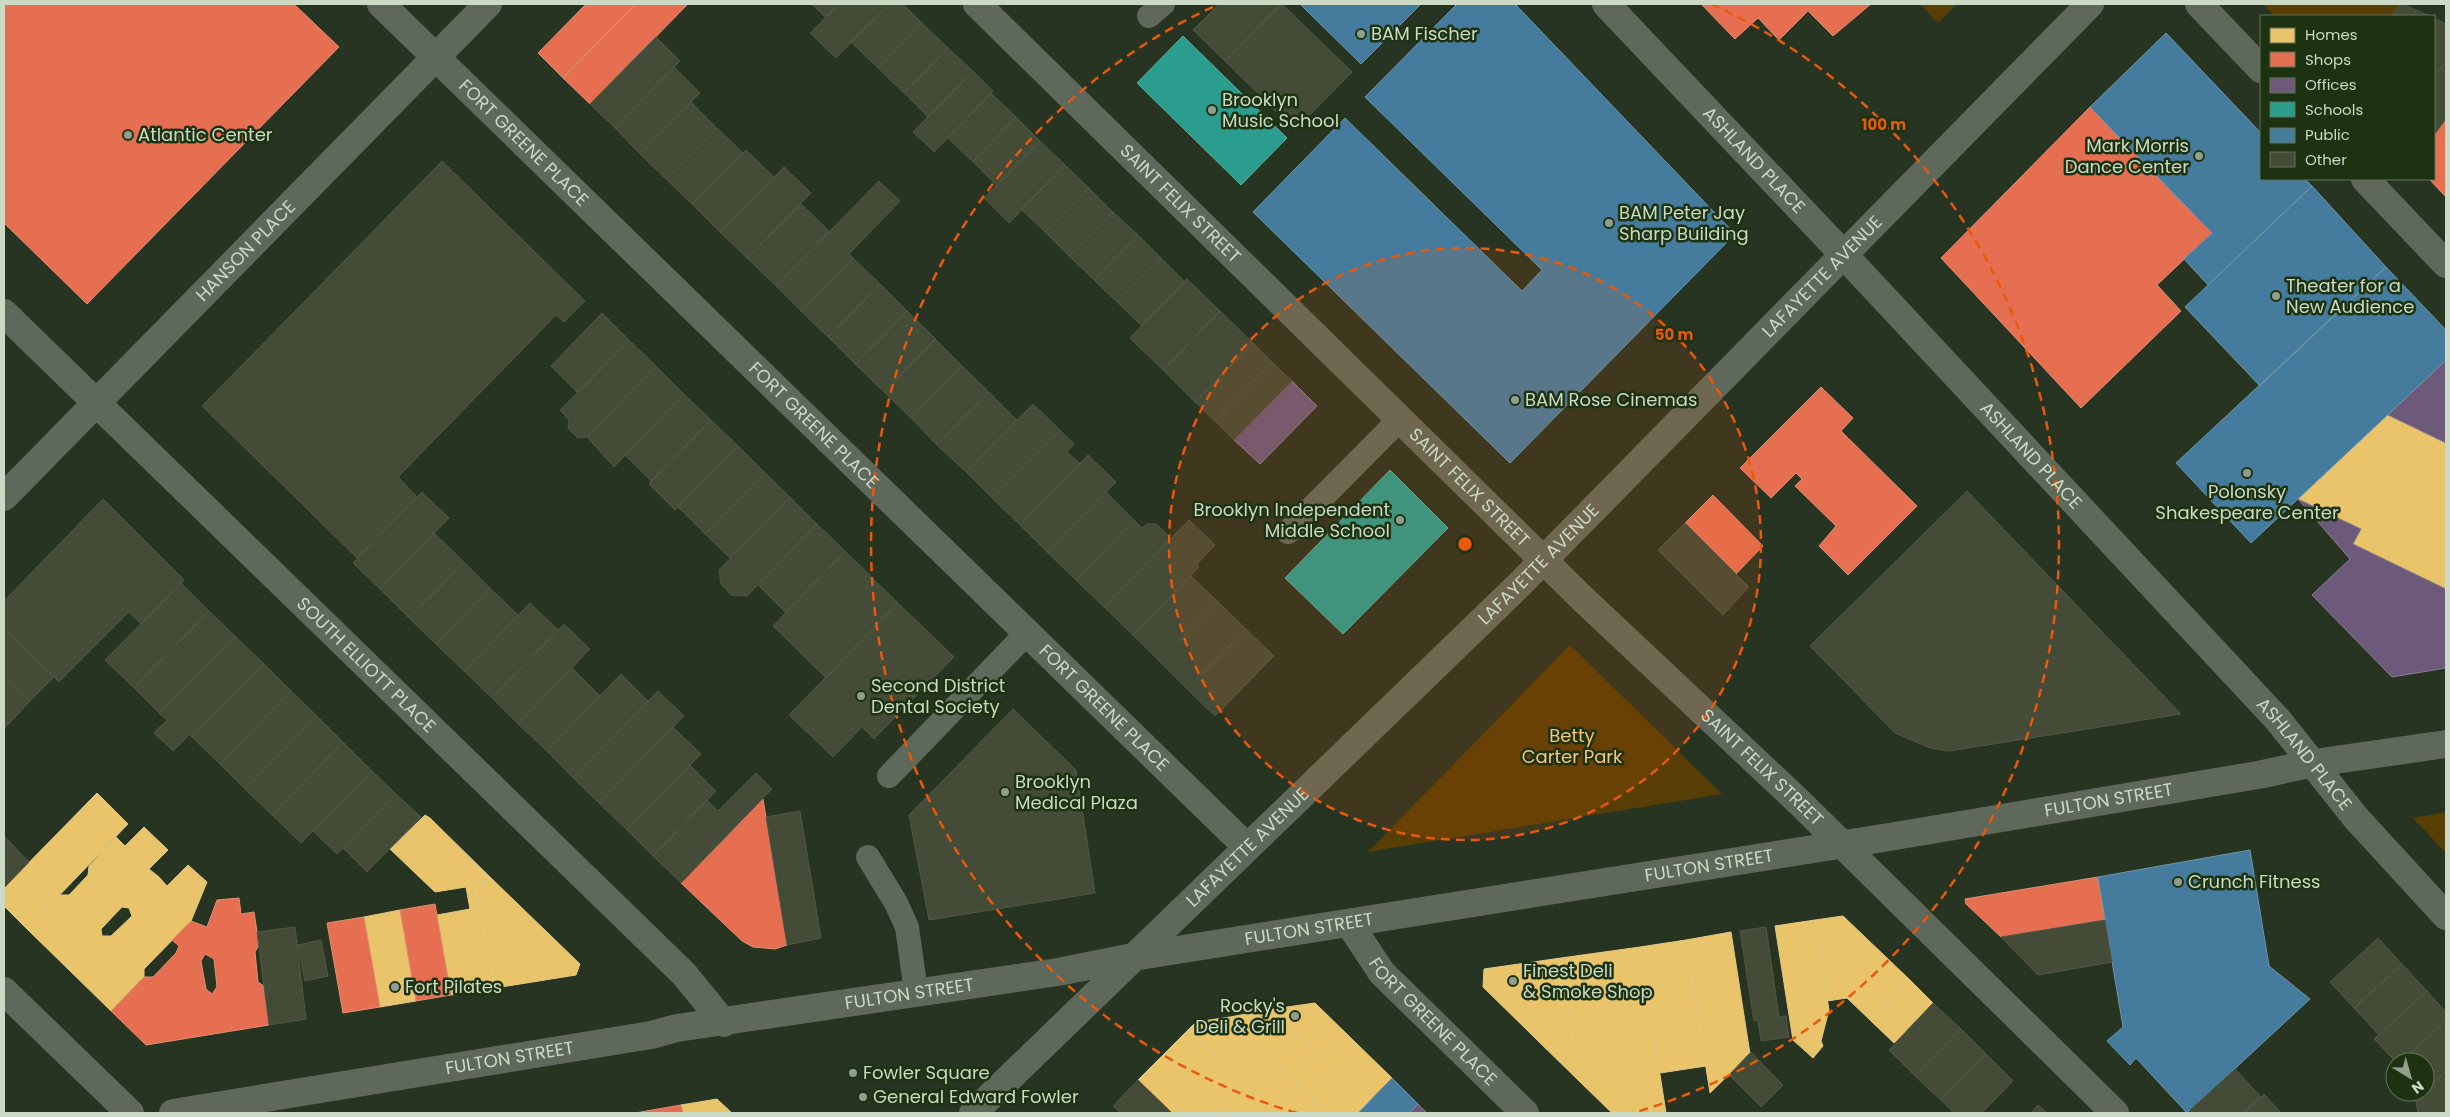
<svg xmlns="http://www.w3.org/2000/svg" width="2450" height="1117" font-family="Poppins,sans-serif">
  <rect width="100%" height="100%" fill="#283422"/>
  <!-- green -->
  <path fill="#583e05" d="M1920 4H1957L1938 23Z
    M2263 4H2401L2391 16H2275Z
    M1570 645 1722 794 1367 852 1375 845Z
    M2446 812V853L2413 818Z"/>
  <!-- homes -->
  <path fill="#e9c46a" stroke="#e0ca85" d="M2388 415 2446 443V589L2353 544 2361 529 2298 499Z
    M97 793 128 824 27 929 4 906V888Z
    M425 815 430 818 490 877 482 885 477 879 474 883 495 988 451 995 437 915 470 909 466 887 435 892 390 849Z
    M144 827 168 850 149 869 159 877 129 908 122 907 101 929 102 936 68 969 27 929 59 895H69L88 875 89 866 116 837 125 846Z
    M188 865 207 882 191 921 144 969V977L111 1011 68 969 102 936H111L132 916 129 908 159 877 167 886Z
    M490 877 580 964 576 975 495 988 474 883 477 879 482 885Z
    M400 910 416 1001 380 1007 364 917Z
    M1843 916 1910 980 1871 1021 1847 998 1827 1001 1815 920Z
    M1815 920 1829 1010 1821 1041 1823 1046 1813 1058 1793 1040 1775 926Z
    M1731 932 1750 1054 1710 1093 1686 940Z
    M1686 940 1706 1066 1660 1073 1640 947Z
    M1640 947 1666 1113H1612L1578 1080 1561 958Z
    M1561 958 1578 1080 1483 987 1484 969Z
    M1910 980 1933 1003 1894 1043 1871 1021Z
    M1315 1003 1392 1078 1368 1103 1273 1009Z
    M1273 1009 1368 1103 1358 1113H1327L1230 1017Z
    M1230 1017 1327 1113H1274L1189 1029 1196 1022Z
    M1189 1029 1274 1113H1223L1164 1054Z
    M1164 1054 1223 1113H1172L1138 1080Z
    M717 1099 732 1113H683L681 1105Z"/>
  <!-- shops -->
  <path fill="#e76f51" stroke="#df8f74" fill-rule="evenodd" d="M4 4H294L339 47 87 304 4 223Z
    M586 4H636L563 78 538 53Z
    M636 4H688L590 104 563 78Z
    M1701 4H1871L1833 36 1808 11 1779 40 1758 18 1735 39Z
    M2090 107 2212 233 2157 285 2181 311 2081 408 1941 258Z
    M2446 119V197L2429 179H2434V135Z
    M1821 387 1853 418 1841 431 1917 506 1848 575 1819 546 1836 526 1795 486 1802 479 1796 473 1771 498 1740 468Z
    M1713 495 1763 546 1736 574 1685 523Z
    M763 799 787 945 775 949 753 947 742 941 681 883Z
    M2098 877 2105 920 2001 937 1966 904 1965 899Z
    M239 898 241 914 254 912 259 945 255 952 258 982 264 986 269 1025 146 1045 111 1011 144 977H153L176 953 179 946 172 940 191 921 207 927 217 900ZM205 954 214 959 217 987 212 994 206 989 201 961Z
    M435 904 451 995 416 1001 400 910Z
    M364 917 380 1007 343 1013 327 923Z
    M681 1105 683 1113H634H635Z"/>
  <!-- offices -->
  <path fill="#6d597a" stroke="#897f90" d="M2446 360V443L2388 415Z
    M1292 381 1317 406 1260 464 1234 440Z
    M2298 499 2361 529 2353 544 2446 589V668L2392 677 2312 595 2350 559Z
    M1418 1104 1427 1113H1409Z"/>
  <!-- schools -->
  <path fill="#2a9d8f" stroke="#5aaf9f" d="M1183 36 1287 138 1241 185 1137 83Z
    M1390 470 1448 528 1343 634 1285 578Z"/>
  <!-- public -->
  <path fill="#457b9d" stroke="#6d97a9" d="M1300 4H1421L1361 64Z
    M1457 4H1515L1735 234 1510 463 1253 212 1345 118 1522 291 1542 270 1365 97Z
    M2166 33 2261 133V179H2305L2312 186 2208 285 2184 259 2212 233 2090 107Z
    M2312 186 2386 267 2260 386 2185 307Z
    M2386 267 2446 330V360L2251 543 2176 463Z
    M2250 850 2269 966 2310 999 2187 1113 2136 1058 2130 1065 2107 1041 2123 1027 2098 877Z
    M1392 1078 1418 1104 1409 1113H1358Z"/>
  <!-- building -->
  <path fill="#444c37" stroke="#505747" d="M812 4H839L825 17Z
    M839 4H889L836 58 810 33Z
    M889 4H903L922 23 878 68 851 42Z
    M1219 4H1281L1225 61 1193 30Z
    M1282 4 1352 72 1295 130 1225 61Z
    M2401 4H2402L2430 16H2391Z
    M2436 19 2446 24V61L2434 77V22Z
    M922 23 948 48 904 93 878 68Z
    M656 37 680 61 615 128 590 104Z
    M948 48 973 71 928 117 904 93Z
    M2446 61V119L2434 135V77Z
    M674 67 700 93 640 154 615 128Z
    M973 71 993 91 934 152 913 132Z
    M991 93 1016 117 973 162 948 138Z
    M691 102 717 128 666 179 640 154Z
    M1016 117 1040 141 997 186 973 162Z
    M717 128 743 153 692 204 666 179Z
    M1040 141 1065 165 1009 223 984 198Z
    M746 150 774 177 720 232 692 204Z
    M442 161 585 301 564 322 556 315 398 477 417 497 357 558 202 406Z
    M1065 165 1089 188 1045 232 1021 209Z
    M784 167 811 193 747 258 720 232Z
    M879 181 900 201 849 254 853 258 801 311 776 286Z
    M1089 188 1113 212 1069 256 1045 232Z
    M801 204 829 231 776 286 747 258Z
    M1113 212 1138 235 1094 280 1069 256Z
    M1138 235 1161 258 1117 302 1094 280Z
    M853 258 880 284 828 337 801 311Z
    M1161 258 1185 282 1142 326 1117 302Z
    M1187 279 1220 311 1163 370 1130 338Z
    M880 284 907 311 855 364 828 337Z
    M907 311 936 339 884 392 855 364Z
    M1220 311 1253 343 1195 402 1163 370Z
    M602 313 629 340 578 393 551 366Z
    M935 339 962 366 911 418 884 392Z
    M629 340 656 366 587 437 578 438 568 428 569 420 560 410Z
    M1253 343 1272 362 1215 421 1195 402Z
    M1272 362 1292 381 1234 440 1215 421Z
    M656 366 684 394 614 467 587 437Z
    M962 366 989 392 937 445 911 418Z
    M989 392 1017 420 966 472 937 445Z
    M684 394 711 420 651 481 625 455Z
    M1033 404 1060 430 992 498 966 472Z
    M711 420 738 446 675 510 649 484Z
    M1060 430 1074 444 1067 452 1080 464 1020 525 992 498Z
    M738 446 765 473 705 534 678 507Z
    M1088 455 1116 482 1047 552 1020 525Z
    M765 473 790 497 730 558 705 534Z
    M1967 491 2181 714 1949 751 1930 748 1895 733 1810 646Z
    M422 492 449 518 380 589 353 563Z
    M1106 492 1134 520 1076 580 1047 552Z
    M790 497 817 524 747 596 731 595 721 584 719 570Z
    M103 499 184 580 141 624 129 612 59 682 4 628V601Z
    M1134 520 1142 528 1147 524H1156L1167 534 1166 544 1104 607 1076 580Z
    M1189 520 1215 545 1197 564 1199 567 1133 635 1104 607Z
    M1685 523 1749 587 1723 615 1658 550Z
    M817 524 845 551 786 613 758 585Z
    M434 533 464 562 409 618 380 589Z
    M845 551 898 603 826 678 773 626Z
    M464 562 490 588 436 644 409 618Z
    M1191 576 1218 602 1159 661 1133 635Z
    M181 583 209 611 134 688 105 660Z
    M490 588 518 615 464 671 436 644Z
    M1218 602 1246 629 1187 689 1159 661Z
    M530 603 558 630 492 698 464 671Z
    M898 603 954 657 874 739 862 727 833 757 789 715Z
    M209 611 235 636 159 713 134 688Z
    M564 624 590 649 518 724 492 698Z
    M4 628 54 677 30 701 4 675Z
    M1246 629 1274 656 1215 716 1187 689Z
    M235 636 264 664 192 737 189 735 173 751 154 733 167 720 159 713Z
    M264 664 291 691 220 764 192 737Z
    M572 668 600 696 547 751 518 724Z
    M621 674 648 701 573 778 547 751Z
    M4 675 30 701 5 728 4 727Z
    M291 691 317 716 245 789 220 764Z
    M658 691 684 716 599 803 573 778Z
    M1013 709 1076 770 1095 893 929 920 909 815Z
    M317 716 343 742 272 815 245 789Z
    M673 727 701 754 627 830 599 803Z
    M343 742 372 771 301 843 272 815Z
    M690 765 716 791 653 856 627 830Z
    M372 771 396 794 337 854 313 831Z
    M756 773 772 789 681 883 653 856 707 800 718 811Z
    M396 794 421 817 367 872 343 848Z
    M800 811 821 938 787 945 766 817Z
    M4 836 29 862 4 888Z
    M2105 920 2112 962 2038 975 2001 937Z
    M295 927 306 1019 269 1025 257 932Z
    M1766 927 1779 1017 1786 1016 1789 1037 1761 1041 1758 1020 1754 1021 1740 931Z
    M2378 938 2402 964 2354 1008 2330 982Z
    M321 940 328 976 305 981 298 945Z
    M2402 964 2427 991 2379 1035 2354 1008Z
    M2427 991 2446 1012V1020L2402 1062H2396L2374 1039Z
    M1933 1003 1961 1029 1915 1076 1889 1050Z
    M2446 1020V1071L2425 1091V1062H2402Z
    M1961 1029 1986 1054 1941 1100 1915 1076Z
    M1751 1052 1783 1085 1761 1107 1729 1075Z
    M1986 1054 2013 1081 1982 1113H1954L1941 1100Z
    M2235 1069 2261 1097 2243 1113H2193L2190 1110Z
    M2446 1071V1113H2418L2416 1102 2422 1096 2426 1095 2425 1091Z
    M1138 1080 1172 1113H1121L1113 1106Z
    M2264 1094 2281 1113H2243L2261 1097Z
    M2038 1105 2047 1113H2031Z"/>
  <g fill="none" stroke-linecap="round" stroke-linejoin="round">
    <!-- lane -->
    <path stroke="#5f695b" stroke-width="24" d="M1149 16 1163 4
      M1288 532 1400 419
      M889 776 1027 633
      M868 857 896 903 907 927 916 992"/>
    <!-- street -->
    <g stroke="#5f695b" stroke-width="28">
      <path id="s1" d="M381 4 1247 847"/>
      <path id="s2" d="M977 4 1586 602 1798 801 2115 1113"/>
      <path id="s3" d="M1606 4 1843 254 2278 720 2356 818 2446 916"/>
      <path d="M2199 4 2261 69"/>
      <path d="M2365 179 2446 264"/>
      <path id="s4" d="M4 313 684 974 724 1023"/>
      <path id="s5" d="M4 497 488 4"/>
      <path id="s6" d="M1349 923 1382 973 1525 1113"/>
      <path d="M4 991 130 1113"/>
    </g>
    <!-- secondary -->
    <g stroke="#5f695b" stroke-width="28">
      <path id="s7" d="M173 1113 651 1035 677 1028 1058 972 1133 957 1889 837 2258 775 2314 763 2446 744"/>
      <path id="s8" d="M973 1113 1521 583 2090 4"/>
    </g>
  </g>
  <!-- distance rings -->
  <circle cx="1465" cy="544" r="296" fill="#e8590c" fill-opacity=".12"/>
  <g fill="none" stroke="#e8590c" stroke-width="2.5" stroke-dasharray="9 6">
    <circle cx="1465" cy="544" r="296"/>
    <path d="M1297 1113A593 593 0 0 1 1219 4M1711 4A593 593 0 0 1 1633 1113"/>
  </g>
  <!-- markers -->
  <g fill="#929f8c" stroke="#1c3210" stroke-width="2">
    <circle cx="1361" cy="34" r="5"/>
    <circle cx="1212" cy="110" r="5"/>
    <circle cx="128" cy="135" r="5"/>
    <circle cx="2199" cy="156" r="5"/>
    <circle cx="1609" cy="223" r="5"/>
    <circle cx="2276" cy="296" r="5"/>
    <circle cx="1515" cy="400" r="5"/>
    <circle cx="2247" cy="473" r="5"/>
    <circle cx="1400" cy="520" r="5"/>
    <circle cx="861" cy="696" r="5"/>
    <circle cx="1005" cy="792" r="5"/>
    <circle cx="2178" cy="882" r="5"/>
    <circle cx="1513" cy="981" r="5"/>
    <circle cx="395" cy="987" r="5"/>
    <circle cx="1295" cy="1016" r="5"/>
    <circle cx="853" cy="1073" r="5"/>
    <circle cx="863" cy="1097" r="5"/>
  </g>
  <g text-anchor="middle" stroke-width="5" stroke-linejoin="round" paint-order="stroke">
    <!-- poi labels -->
    <g font-size="18" fill="#cbd9c5" stroke="#1c3210" text-anchor="start">
      <text x="1371" y="40">BAM Fischer</text>
      <text x="1222" y="106">Brooklyn<tspan x="1222" dy="21">Music School</tspan></text>
      <text x="138" y="141">Atlantic Center</text>
      <text x="2189" y="152" text-anchor="end">Mark Morris<tspan x="2189" dy="21">Dance Center</tspan></text>
      <text x="1619" y="219">BAM Peter Jay<tspan x="1619" dy="21">Sharp Building</tspan></text>
      <text x="2286" y="292">Theater for a<tspan x="2286" dy="21">New Audience</tspan></text>
      <text x="1525" y="406">BAM Rose Cinemas</text>
      <text x="2247" y="498" text-anchor="middle">Polonsky<tspan x="2247" dy="21">Shakespeare Center</tspan></text>
      <text x="1390" y="516" text-anchor="end">Brooklyn Independent<tspan x="1390" dy="21">Middle School</tspan></text>
      <text x="871" y="692">Second District<tspan x="871" dy="21">Dental Society</tspan></text>
      <text x="1015" y="788">Brooklyn<tspan x="1015" dy="21">Medical Plaza</tspan></text>
      <text x="2188" y="888">Crunch Fitness</text>
      <text x="1523" y="977">Finest Deli<tspan x="1523" dy="21">&amp; Smoke Shop</tspan></text>
      <text x="405" y="993">Fort Pilates</text>
      <text x="1285" y="1012" text-anchor="end">Rocky's<tspan x="1285" dy="21">Deli &amp; Grill</tspan></text>
      <text x="863" y="1079">Fowler Square</text>
      <text x="873" y="1103">General Edward Fowler</text>
    </g>
    <!-- street labels -->
    <g font-size="18" fill="#cbd9c5" stroke="#1c3210">
      <text dy="6" stroke="none"><textPath href="#s1" startOffset="199">FORT GREENE PLACE</textPath></text>
      <text dy="6" stroke="none"><textPath href="#s3" startOffset="215">ASHLAND PLACE</textPath></text>
      <text dy="6" stroke="none"><textPath href="#s2" startOffset="285">SAINT FELIX STREET</textPath></text>
      <text dy="6" stroke="none"><textPath href="#s5" startOffset="345">HANSON PLACE</textPath></text>
      <text dy="6" stroke="none"><textPath href="#s8" startOffset="1192">LAFAYETTE AVENUE</textPath></text>
      <text dy="6" stroke="none"><textPath href="#s1" startOffset="604">FORT GREENE PLACE</textPath></text>
      <text dy="6" stroke="none"><textPath href="#s3" startOffset="620">ASHLAND PLACE</textPath></text>
      <text dy="6" stroke="none"><textPath href="#s2" startOffset="690">SAINT FELIX STREET</textPath></text>
      <text dy="6" stroke="none"><textPath href="#s8" startOffset="788">LAFAYETTE AVENUE</textPath></text>
      <text dy="6" stroke="none"><textPath href="#s4" startOffset="505">SOUTH ELLIOTT PLACE</textPath></text>
      <text dy="6" stroke="none"><textPath href="#s1" startOffset="1009">FORT GREENE PLACE</textPath></text>
      <text dy="6" stroke="none"><textPath href="#s3" startOffset="1025">ASHLAND PLACE</textPath></text>
      <text dy="6" stroke="none"><textPath href="#s2" startOffset="1095">SAINT FELIX STREET</textPath></text>
      <text dy="6" stroke="none"><textPath href="#s7" startOffset="1961">FULTON STREET</textPath></text>
      <text dy="6" stroke="none"><textPath href="#s8" startOffset="382">LAFAYETTE AVENUE</textPath></text>
      <text dy="6" stroke="none"><textPath href="#s7" startOffset="1556">FULTON STREET</textPath></text>
      <text dy="6" stroke="none"><textPath href="#s7" startOffset="1151">FULTON STREET</textPath></text>
      <text dy="6" stroke="none"><textPath href="#s7" startOffset="746">FULTON STREET</textPath></text>
      <text dy="6" stroke="none"><textPath href="#s6" startOffset="130">FORT GREENE PLACE</textPath></text>
      <text dy="6" stroke="none"><textPath href="#s7" startOffset="341">FULTON STREET</textPath></text>
    </g>
    <!-- park labels -->
    <g font-size="18" fill="#f8c57b" stroke="#1c3210">
      <text x="1572" y="742">Betty<tspan x="1572" dy="21">Carter Park</tspan></text>
    </g>
  </g>
  <circle cx="1465" cy="544" r="8" fill="#e8590c" stroke="#1c3210" stroke-width="2.5"/>
  <g font-size="15" text-anchor="middle" font-weight="bold" fill="#e8590c" stroke="#1c3210" stroke-width="5" stroke-linejoin="round" paint-order="stroke">
    <text x="1884" y="130">100 m</text>
    <text x="1674" y="340">50 m</text>
  </g>
  <!-- border -->
  <rect width="2450" height="1117" fill="none" stroke="#cbd9c5" stroke-width="10"/>
  <!-- legend -->
  <rect x="2260" y="15" width="175" height="165" fill="#1c3210" stroke="#627558"/>
  <rect x="2270" y="28" width="25" height="15" fill="#e9c46a" stroke="#627558"/>
  <text x="2305" y="40" font-size="15" fill="#cbd9c5">Homes</text>
  <rect x="2270" y="52" width="25" height="15" fill="#e76f51" stroke="#627558"/>
  <text x="2305" y="65" font-size="15" fill="#cbd9c5">Shops</text>
  <rect x="2270" y="78" width="25" height="15" fill="#6d597a" stroke="#627558"/>
  <text x="2305" y="90" font-size="15" fill="#cbd9c5">Offices</text>
  <rect x="2270" y="102" width="25" height="15" fill="#2a9d8f" stroke="#627558"/>
  <text x="2305" y="115" font-size="15" fill="#cbd9c5">Schools</text>
  <rect x="2270" y="128" width="25" height="15" fill="#457b9d" stroke="#627558"/>
  <text x="2305" y="140" font-size="15" fill="#cbd9c5">Public</text>
  <rect x="2270" y="152" width="25" height="15" fill="#444c37" stroke="#627558"/>
  <text x="2305" y="165" font-size="15" fill="#cbd9c5">Other</text>
  <!-- north arrow -->
  <g transform="translate(2410 1077) rotate(143)"><circle r="24" fill="#1c3210" stroke="#627558"/>
  <path d="M0-4L9 19L0 12L-9 19Z" fill="#929f8c"/>
  <text y="-8" font-size="14" font-weight="bold" text-anchor="middle" fill="#cbd9c5">N</text>
  </g>
</svg>
